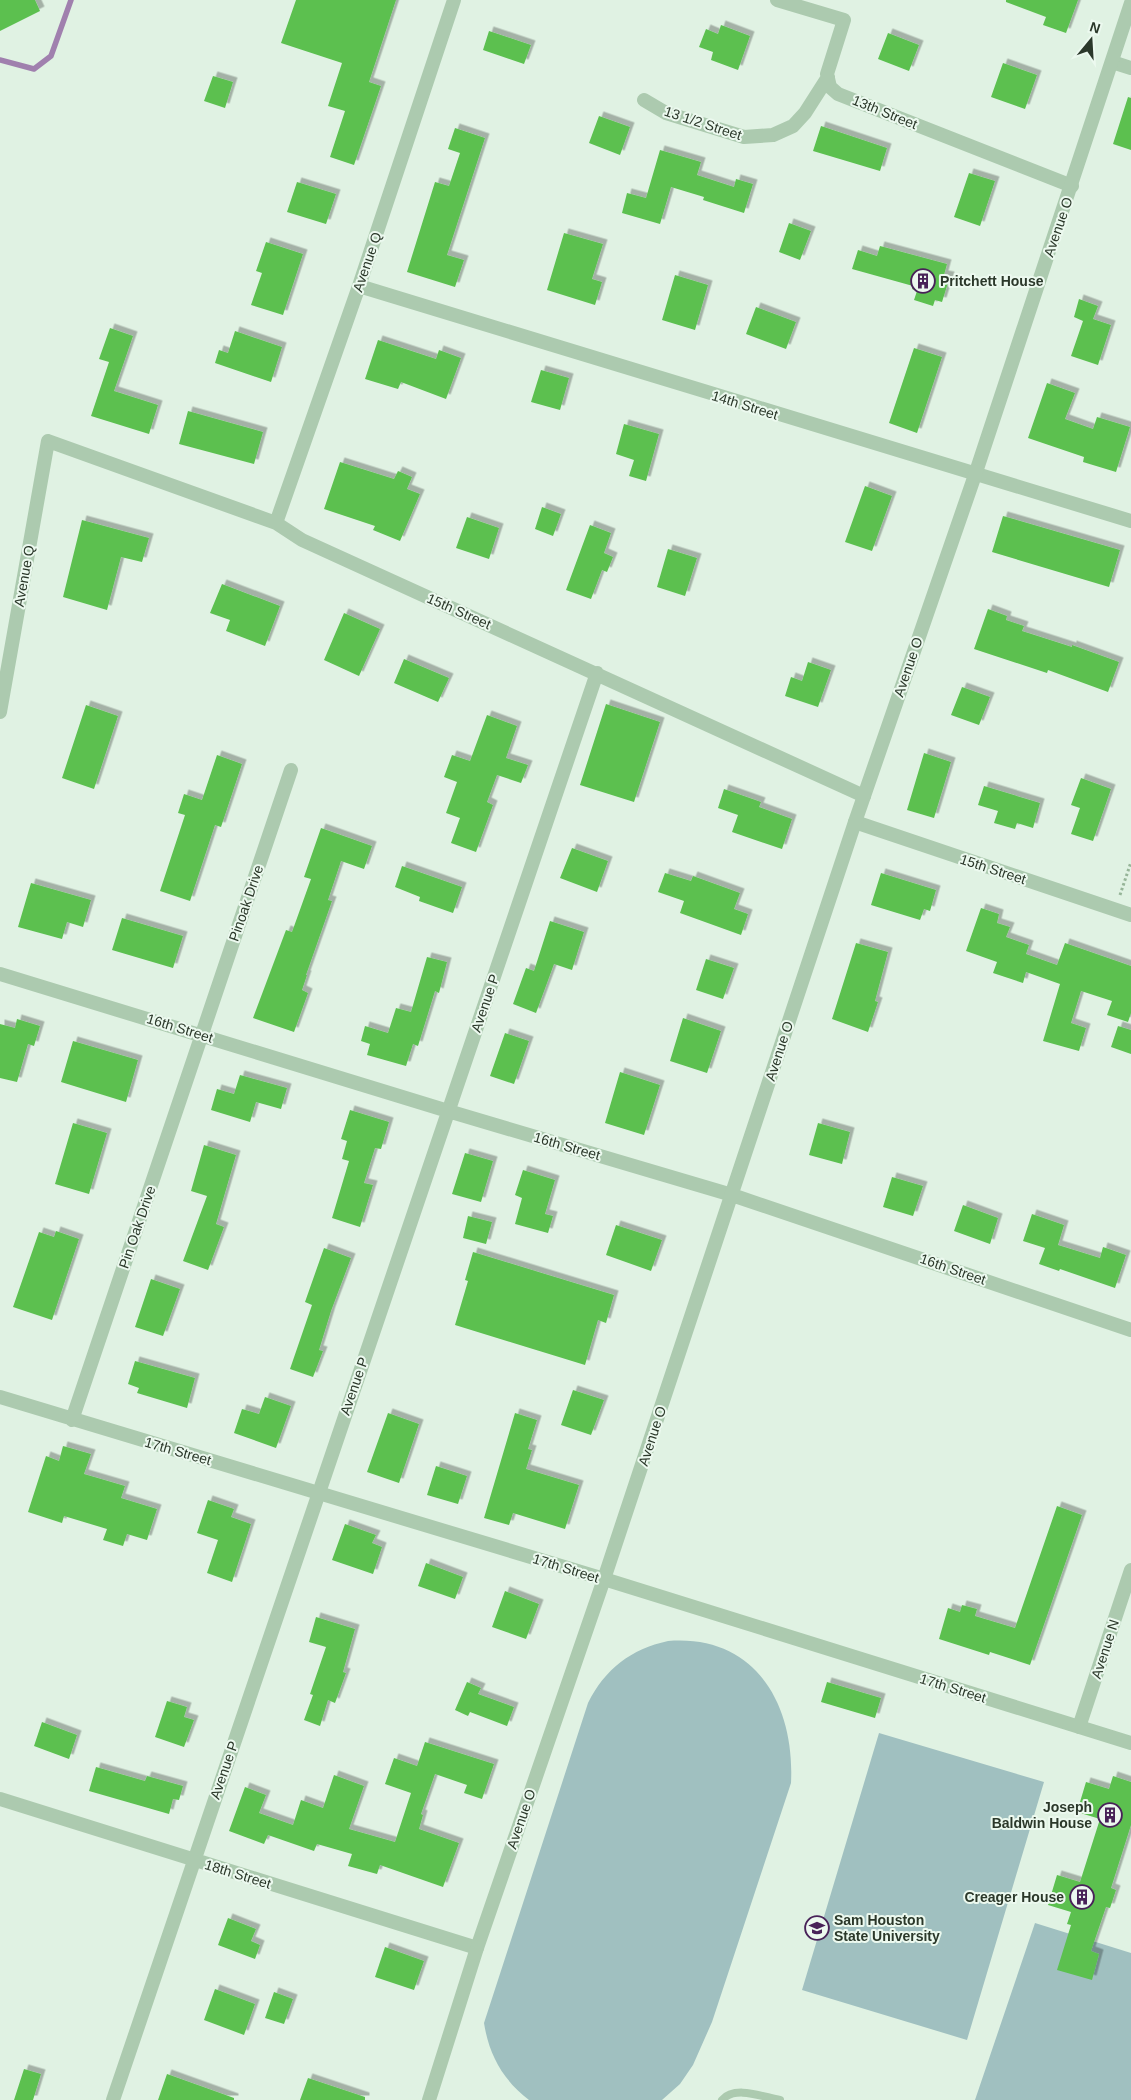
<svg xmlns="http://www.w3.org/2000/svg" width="1131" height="2100" font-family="Arial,sans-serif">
  <defs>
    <filter id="shadow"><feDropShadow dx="4.5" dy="-4.5" stdDeviation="0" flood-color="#0004"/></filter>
  </defs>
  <rect width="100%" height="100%" fill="#e0f2e3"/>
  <!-- green -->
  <path fill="#a0c0c0" d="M668 1641C755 1634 795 1704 791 1783L712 2022 693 2065 680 2084 662 2100H529C503 2080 489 2055 484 2023L588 1703C605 1669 631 1649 668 1641Z
    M879 1733 1044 1782 967 2040 802 1990Z
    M1035 1923 1131 1953V2100H975Z"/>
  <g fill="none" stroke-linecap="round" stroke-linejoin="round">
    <!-- stream -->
    <path stroke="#a080ae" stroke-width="5.5" d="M0 60 34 69 51 56 71 0"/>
  </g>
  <!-- building -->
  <path fill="#5bc050" filter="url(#shadow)" d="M0 0H35L40 11 0 31Z
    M296 0H396L369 82 381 86 354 165 330 157 345 111 328 106 342 63 281 43Z
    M1006 0H1078L1066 33 1043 25 1046 17 1006 2Z
    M721 25 750 36 738 70 711 60 713 52 699 47 706 29 718 34Z
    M489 31 531 45 524 64 483 50Z
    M888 33 919 45 909 71 878 59Z
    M1003 63 1037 75 1025 109 991 97Z
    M213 76 233 82 225 108 204 101Z
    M1128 97 1131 98V150L1113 144Z
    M599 116 630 127 620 155 589 143Z
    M821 126 887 148 880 171 813 151Z
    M455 128 485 138 447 255 464 260 455 287 407 272 435 182 449 186 460 153 448 149Z
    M660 150 701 162 697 175 734 187 736 179 753 184 744 213 703 200 704 197 671 187 660 224 622 213 627 193 646 198Z
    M969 173 995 181 980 226 954 217Z
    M297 182 336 194 326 224 287 212Z
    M789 223 811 231 800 260 779 252Z
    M564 233 603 244 592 279 602 282 595 305 547 290Z
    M266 242 303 254 283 315 251 305 262 273 256 271Z
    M880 246 947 264 944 275 950 276 942 302 935 300 933 306 914 300 917 291 912 289 913 286 852 269 858 250 877 256Z
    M675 275 708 285 695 330 662 320Z
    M1079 299 1098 306 1093 319 1111 325 1098 365 1071 356 1083 321 1074 317Z
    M756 307 796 322 786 349 746 334Z
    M110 328 133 336 114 391 158 405 149 434 91 416 109 362 99 359Z
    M235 331 282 347 271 382 215 363 219 350 228 353Z
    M378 340 436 359 439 350 461 358 446 399 401 382 398 389 365 379Z
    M914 348 942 357 917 433 889 423Z
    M541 370 569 378 560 410 531 402Z
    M1047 383 1075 393 1065 419 1093 429 1097 417 1130 427 1116 472 1083 462 1084 457 1028 438Z
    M188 411 263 432 254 464 179 444Z
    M624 424 659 434 646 481 629 476 634 460 616 454Z
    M340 462 394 479 398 471 412 477 407 489 420 494 400 541 373 530 375 526 324 509Z
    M865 486 892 496 872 551 845 542Z
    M542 507 561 514 553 536 535 529Z
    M1003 516 1120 550 1109 587 992 552Z
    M467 517 499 528 489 559 456 548Z
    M82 520 149 538 142 562 121 557 107 610 63 597Z
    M590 525 611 533 604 553 613 557 607 572 602 570 591 599 566 590Z
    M668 549 697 558 685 596 657 587Z
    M222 584 280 606 265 646 226 631 230 620 210 613Z
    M988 609 1007 616 1006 620 1024 626 1022 631 1072 647V645L1119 662 1108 692 1048 670 1047 673 974 649Z
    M344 613 380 629 359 676 324 660Z
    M404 659 449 678 438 702 394 683Z
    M808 662 831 670 818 707 785 696 791 677 802 681Z
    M962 687 990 697 979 725 951 715Z
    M606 704 660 722 634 802 580 785Z
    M86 705 118 716 94 789 62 778Z
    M487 715 517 726 506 758 528 765 521 783 497 775 487 802 493 805 476 852 451 843 460 818 446 813 457 782 444 777 452 755 470 761Z
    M924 753 951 762 934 818 907 810Z
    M217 755 242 764 221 827 215 825 190 901 160 891 185 815 178 813 184 794 202 800Z
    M1081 778 1111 789 1093 841 1071 834 1080 808 1071 805Z
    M984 786 1040 803 1033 828 1017 823 1015 829 994 823 998 811 978 805Z
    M724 789 761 802 759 807 792 819 782 849 732 832 738 815 718 808Z
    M321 828 372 846 364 869 341 861 328 900 332 901 306 975H307L302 990 308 993 294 1032 253 1018 286 930 292 932 311 879 304 877Z
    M572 848 608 861 597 892 560 878Z
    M402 866 462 887 453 913 419 901 420 897 395 887Z
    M665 873 691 881 693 876 740 893 734 909 748 914 741 935 680 913 684 901 658 892Z
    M881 873 936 890 930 911 924 909 920 920 871 905Z
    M31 883 91 900 83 927 67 922 62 939 18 927Z
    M981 908 999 914 997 923 1010 927 1006 937 1029 945 1026 954 1057 965 1065 943 1131 966V1013L1128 1022 1107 1015 1112 1001 1081 991 1071 1023 1086 1028 1079 1051 1043 1041 1060 984 1026 972 1023 983 993 973 997 962 966 951Z
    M122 918 183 936 173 968 112 950Z
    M550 921 584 932 572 970 554 964 536 1013 513 1004 526 968 534 971Z
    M856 943 888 952 875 1001 878 1002 868 1032 832 1019Z
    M427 957 447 962 439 993 435 991 418 1046 413 1044 406 1066 367 1055 370 1044 361 1041 365 1026 388 1033 396 1008 411 1012Z
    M706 959 734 968 723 999 696 990Z
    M683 1018 721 1031 707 1073 670 1061Z
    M17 1019 40 1026 34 1046 28 1044 17 1082 0 1078V1024L15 1028Z
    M1118 1026 1131 1030V1054L1111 1047Z
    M505 1033 529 1041 514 1084 490 1076Z
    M73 1041 138 1060 126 1102 61 1082Z
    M620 1072 660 1085 644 1135 605 1123Z
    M240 1075 287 1088 281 1109 256 1102 250 1122 211 1110 217 1089 234 1094Z
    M350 1110 389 1122 381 1149 375 1148 364 1183 373 1185 360 1227 332 1218 349 1161 342 1159 347 1141 341 1139Z
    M73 1123 107 1133 89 1194 55 1184Z
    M818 1123 850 1132 842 1164 809 1155Z
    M204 1145 236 1155 216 1224 224 1227 208 1270 183 1261 207 1196 191 1191Z
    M465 1153 493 1161 481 1202 452 1194Z
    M523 1170 555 1180 545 1214 553 1216 548 1233 515 1224 522 1198 515 1195Z
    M892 1177 923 1186 913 1216 883 1207Z
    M963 1205 998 1218 990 1244 954 1231Z
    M1032 1214 1064 1225 1058 1245 1100 1258 1103 1247 1126 1255 1115 1288 1060 1269 1059 1271 1039 1264 1045 1248 1023 1241Z
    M468 1216 492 1222 486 1244 463 1238Z
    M616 1225 662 1240 651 1271 606 1255Z
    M56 1231 79 1239 52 1320 13 1307 39 1232 54 1237Z
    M324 1248 351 1258 331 1311 319 1350 323 1351 313 1377 290 1369 312 1305 305 1302Z
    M473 1252 614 1295 606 1323 598 1320 585 1365 455 1325 468 1281 465 1280Z
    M151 1279 180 1289 163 1336 135 1327Z
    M135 1361 195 1378 187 1408 137 1393 139 1388 128 1384Z
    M573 1390 604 1400 591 1435 561 1425Z
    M265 1397 291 1406 276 1448 234 1433 242 1409 259 1414Z
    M388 1413 419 1424 399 1483 367 1472Z
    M515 1413 537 1420 528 1449 532 1450 526 1469 579 1485 565 1529 513 1513 509 1525 484 1518Z
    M63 1446 91 1454 84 1474 125 1486 121 1498 157 1509 147 1540 127 1534 123 1546 103 1540 107 1529 64 1516 62 1523 28 1512 46 1456 59 1461Z
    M436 1466 467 1476 458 1504 427 1495Z
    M208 1500 234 1509 231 1517 251 1524 232 1582 207 1573 218 1540 197 1533Z
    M1057 1506 1082 1515 1030 1665 990 1652 989 1655 939 1639 948 1608 960 1612 962 1605 977 1609 975 1616 1015 1628Z
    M345 1524 376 1535 372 1543 382 1547 373 1574 332 1560Z
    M426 1563 463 1577 455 1599 418 1586Z
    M505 1591 539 1604 526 1639 492 1627Z
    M316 1617 355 1629 343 1672 346 1673 335 1703 328 1700 320 1726 304 1720 313 1695 310 1694 326 1647 309 1642Z
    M467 1682 481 1688 478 1694 514 1707 507 1726 470 1712 468 1716 455 1710Z
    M827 1682 881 1698 875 1718 821 1702Z
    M167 1701 187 1707 184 1717 194 1720 184 1747 155 1737Z
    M42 1722 77 1735 69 1759 34 1746Z
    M425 1742 494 1764 482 1799 464 1793 467 1785 435 1774 421 1814 423 1815 419 1829 459 1843 443 1887 380 1865 377 1874 348 1866 352 1854 317 1844 314 1851 268 1835 264 1844 229 1831 245 1787 266 1795 259 1813 293 1825 301 1800 323 1808 334 1775 364 1786 349 1829 395 1842 411 1793 385 1784 394 1758 417 1766Z
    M96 1767 145 1781 147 1776 183 1786 179 1800 173 1799 169 1814 89 1791Z
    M1113 1776 1131 1782V1825L1111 1888 1116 1890 1110 1908 1106 1907 1091 1951 1099 1954 1092 1980 1057 1970 1071 1925 1067 1924 1071 1912 1048 1905 1057 1875 1080 1882 1100 1819 1077 1812 1086 1782 1109 1789Z
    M228 1918 256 1929 251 1941 260 1945 255 1959 218 1945Z
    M385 1947 424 1961 414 1990 375 1977Z
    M215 1989 255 2004 244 2035 204 2020Z
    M274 1992 293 1999 284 2024 265 2018Z
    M24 2069 41 2074 33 2100H14Z
    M167 2074 234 2098V2100H158Z
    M308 2078 365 2097V2100H300Z"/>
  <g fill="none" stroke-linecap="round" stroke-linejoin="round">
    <!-- path -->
    <path stroke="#96b598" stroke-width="3" stroke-dasharray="2.5 2.5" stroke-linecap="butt" d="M1120 895 1131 862"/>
    <!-- service -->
    <path stroke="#accaaf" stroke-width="8" d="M722 2100C735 2085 763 2097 780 2100"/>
    <!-- minor -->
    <path stroke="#accaaf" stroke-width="14" d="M777 0 844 20 827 74 830 87 838 94 1072 186
      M1112 62 1131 68
      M644 100 666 113 744 137 773 135 793 126 805 113 828 77
      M359 286 1131 521
      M276 523 359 286 454 0
      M0 712 48 441 276 523 302 540 864 796
      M855 822 1131 915
      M0 974 448 1111 732 1195
      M0 1397 604 1579 1131 1743
      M72 1420 291 770
      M1079 1727 1131 1570
      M0 1799 477 1948
      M113 2100 597 673"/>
    <!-- tertiary -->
    <path stroke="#accaaf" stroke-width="14" d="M732 1195 1131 1330
      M429 2100 477 1948 604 1579 855 822 975 475 1131 3"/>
  </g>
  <!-- icons -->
  <defs>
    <g id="building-ring" transform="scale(1.25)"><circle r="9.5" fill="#ecf9ef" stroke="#482258" stroke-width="1.5"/><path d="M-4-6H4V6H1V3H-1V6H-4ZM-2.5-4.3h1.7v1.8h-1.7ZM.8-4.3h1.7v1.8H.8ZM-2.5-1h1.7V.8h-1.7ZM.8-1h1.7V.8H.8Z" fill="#482258"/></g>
    <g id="university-ring" transform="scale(1.25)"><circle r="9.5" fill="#ecf9ef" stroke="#482258" stroke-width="1.5"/><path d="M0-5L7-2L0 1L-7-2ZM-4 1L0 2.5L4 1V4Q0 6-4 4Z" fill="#482258"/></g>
  </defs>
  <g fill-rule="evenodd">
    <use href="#building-ring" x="923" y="281"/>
    <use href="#building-ring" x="1110" y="1815"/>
    <use href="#building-ring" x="1082" y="1897"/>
    <use href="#university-ring" x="817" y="1928"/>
  </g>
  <g text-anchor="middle" stroke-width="4" stroke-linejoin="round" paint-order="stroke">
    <!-- street labels -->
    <g font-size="14" fill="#2b382a" stroke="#ecf9ef">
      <text transform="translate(885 112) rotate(22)" y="5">13th Street</text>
      <text transform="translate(703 123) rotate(18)" y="5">13 1/2 Street</text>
      <text transform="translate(1058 227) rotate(-71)" y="5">Avenue O</text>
      <text transform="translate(367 262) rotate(-71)" y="5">Avenue Q</text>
      <text transform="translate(745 405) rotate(17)" y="5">14th Street</text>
      <text transform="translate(24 576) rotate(-80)" y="5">Avenue Q</text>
      <text transform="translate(459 611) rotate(24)" y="5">15th Street</text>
      <text transform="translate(908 667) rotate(-71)" y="5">Avenue O</text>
      <text transform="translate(993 869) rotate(18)" y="5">15th Street</text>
      <text transform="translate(246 903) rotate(-71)" y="5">Pinoak Drive</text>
      <text transform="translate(485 1003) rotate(-71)" y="5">Avenue P</text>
      <text transform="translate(180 1028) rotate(17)" y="5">16th Street</text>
      <text transform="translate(779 1051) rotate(-72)" y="5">Avenue O</text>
      <text transform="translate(567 1146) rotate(16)" y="5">16th Street</text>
      <text transform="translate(137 1227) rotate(-71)" y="5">Pin Oak Drive</text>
      <text transform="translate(953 1269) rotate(19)" y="5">16th Street</text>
      <text transform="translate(354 1386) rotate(-71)" y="5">Avenue P</text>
      <text transform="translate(652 1436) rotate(-72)" y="5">Avenue O</text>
      <text transform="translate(178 1451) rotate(16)" y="5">17th Street</text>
      <text transform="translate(566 1568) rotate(17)" y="5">17th Street</text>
      <text transform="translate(1105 1649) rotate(-72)" y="5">Avenue N</text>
      <text transform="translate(953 1688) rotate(17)" y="5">17th Street</text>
      <text transform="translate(224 1770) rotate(-71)" y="5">Avenue P</text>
      <text transform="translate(521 1819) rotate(-71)" y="5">Avenue O</text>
      <text transform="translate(238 1874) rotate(17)" y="5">18th Street</text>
    </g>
    <!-- poi labels -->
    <g font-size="14" font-weight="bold" fill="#2b382a" stroke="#ecf9ef" text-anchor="start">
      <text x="940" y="286">Pritchett House</text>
      <text x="1092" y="1812" text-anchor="end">Joseph<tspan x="1092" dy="16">Baldwin House</tspan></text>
      <text x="1064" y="1902" text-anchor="end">Creager House</text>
      <text x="834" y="1925">Sam Houston<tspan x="834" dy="16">State University</tspan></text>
    </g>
  </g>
  <!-- north arrow -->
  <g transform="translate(1091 40) rotate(18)" stroke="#ecf9ef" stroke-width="4" paint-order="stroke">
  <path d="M0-4L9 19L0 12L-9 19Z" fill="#2b382a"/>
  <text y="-8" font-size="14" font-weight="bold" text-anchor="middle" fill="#2b382a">N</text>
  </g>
</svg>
